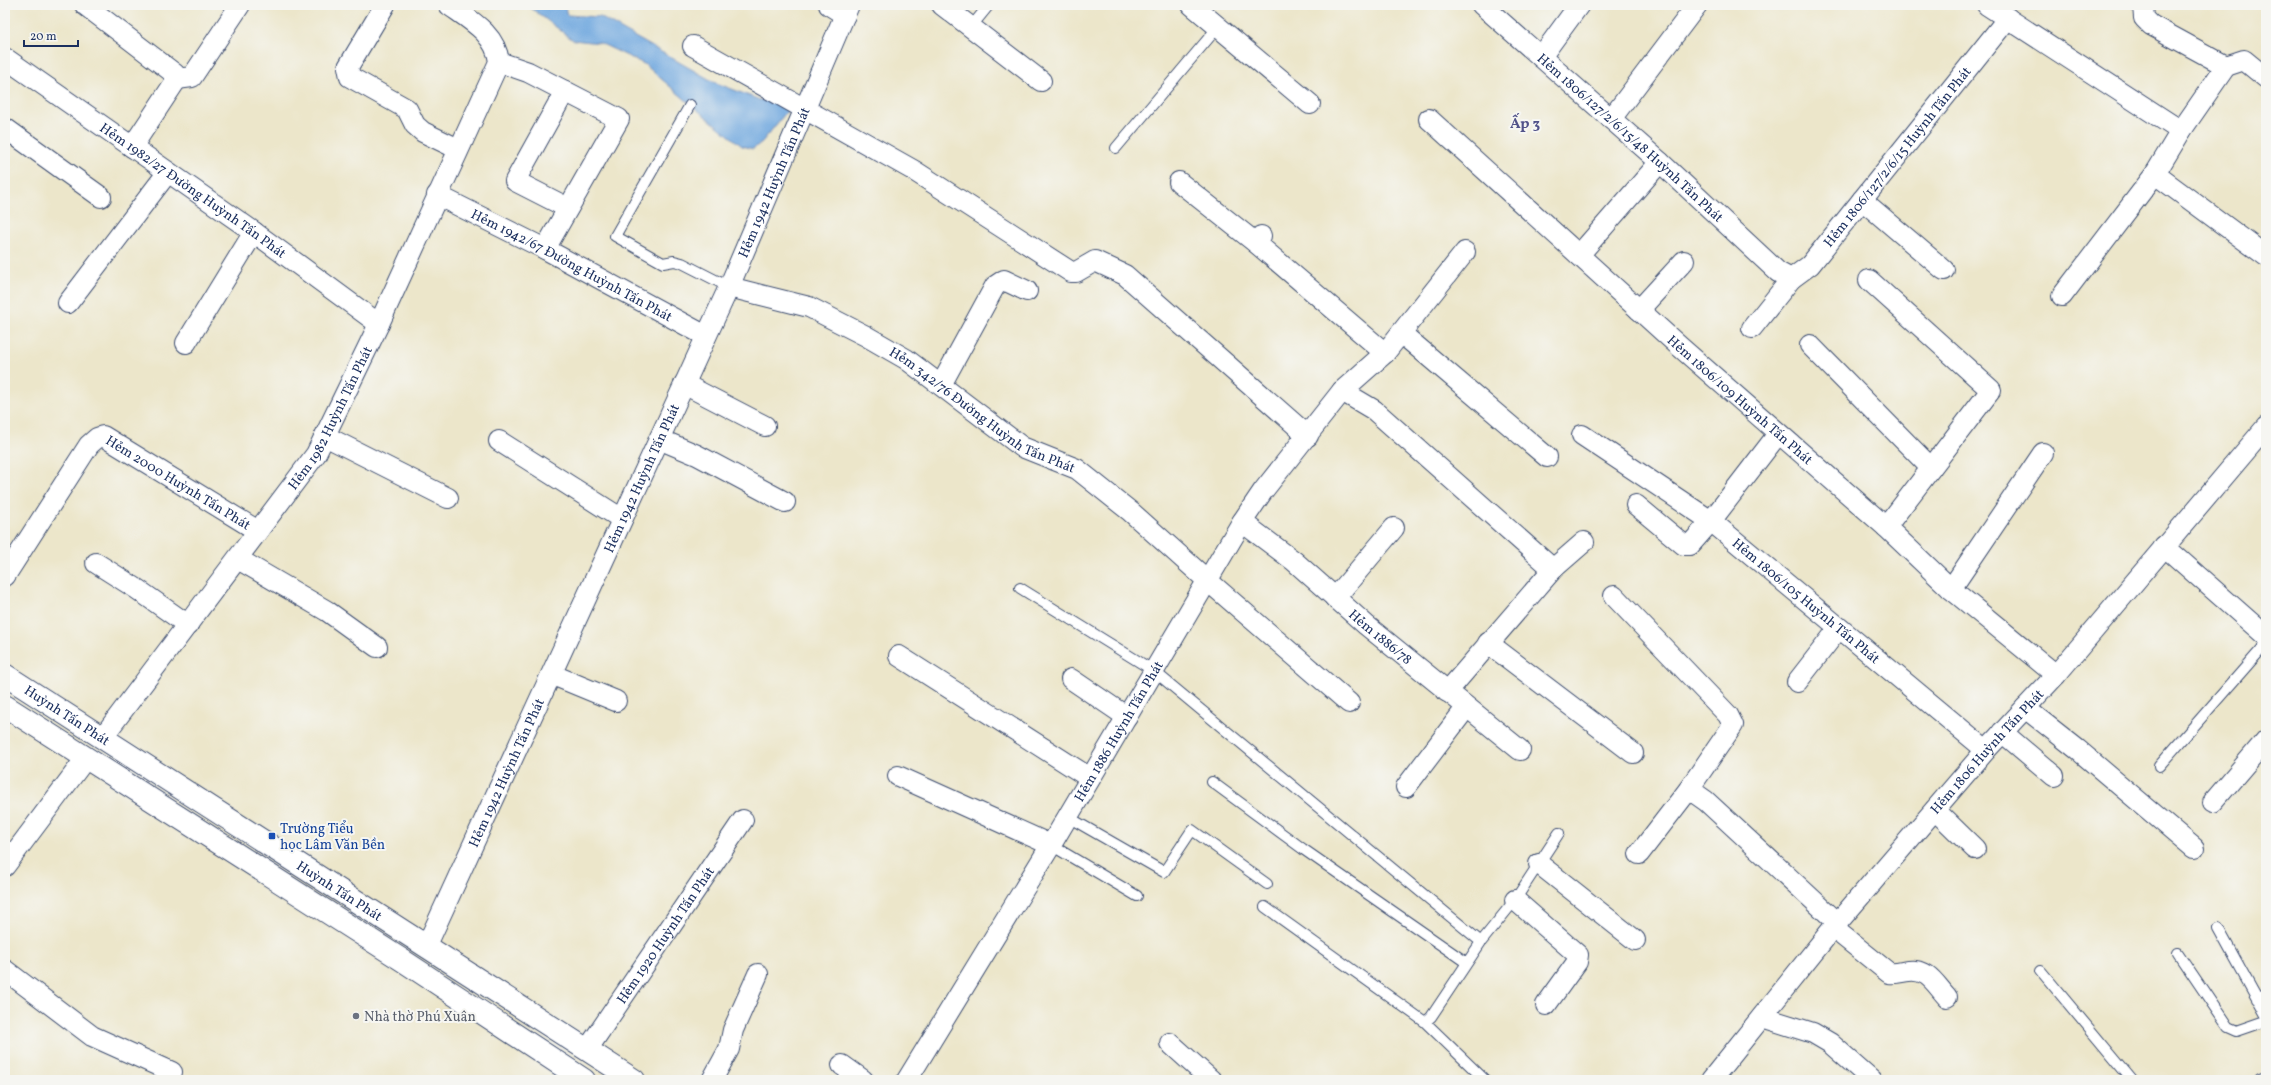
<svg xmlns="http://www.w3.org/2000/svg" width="2271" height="1085" font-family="Vollkorn,serif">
  <rect width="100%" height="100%" fill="#f6f6f2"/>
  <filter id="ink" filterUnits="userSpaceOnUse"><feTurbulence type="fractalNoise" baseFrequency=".025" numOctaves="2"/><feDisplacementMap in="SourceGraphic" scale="8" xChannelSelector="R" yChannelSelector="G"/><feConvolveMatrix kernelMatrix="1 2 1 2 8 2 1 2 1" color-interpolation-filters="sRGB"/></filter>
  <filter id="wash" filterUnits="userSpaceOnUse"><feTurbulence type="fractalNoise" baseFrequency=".012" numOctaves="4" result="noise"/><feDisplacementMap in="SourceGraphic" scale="16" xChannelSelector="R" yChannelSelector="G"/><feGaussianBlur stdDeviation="0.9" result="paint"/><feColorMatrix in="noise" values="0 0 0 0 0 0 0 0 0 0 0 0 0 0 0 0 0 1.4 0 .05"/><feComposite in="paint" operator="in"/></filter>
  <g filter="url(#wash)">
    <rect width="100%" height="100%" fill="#ece6ca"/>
    <!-- water -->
    <path fill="#71a8df" stroke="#466c9e" d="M527 5H565L567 15 600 17 714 82 760 100H778L788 110 762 142 753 149 742 146 695 108 644 64 600 43 573 40Z"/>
  </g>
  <g filter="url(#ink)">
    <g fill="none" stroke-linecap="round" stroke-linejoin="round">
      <!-- lane casing -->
      <g stroke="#3a4a6e" stroke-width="12">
        <path id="lane" d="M971 27 989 5
          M690 105 615 236 663 263 674 261 682 263 729 287
          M1116 148 1218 27
          M1020 588 1154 671 1481 942
          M2159 766 2266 644
          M1212 782 1303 849 1467 963
          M1068 817 1164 872 1192 830 1267 884
          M1051 845 1137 896
          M1265 907 1425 1022 1431 1017 1481 942 1515 900 1559 833
          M2218 928 2266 1015
          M2178 953 2228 1027 2237 1031 2266 1021
          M2041 971 2132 1080
          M2257 1000 2266 995
          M1425 1022 1485 1080
          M2260 1080 2266 1078"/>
      </g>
      <!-- street casing -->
      <g stroke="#3a4a6e" stroke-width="22">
        <g id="street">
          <path d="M85 5 175 74 177 79 132 147"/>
          <path d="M385 5 348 67 350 77 407 109 415 125 423 132 458 149"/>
          <path d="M829 5 845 15"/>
          <path d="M942 5 1041 81"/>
          <path d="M1192 5 1310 104"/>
          <path id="s1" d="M1482 5 1660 162 1778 272 1791 279 1810 265 2008 18"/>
          <path d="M1987 5 2181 131"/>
          <path d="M2143 5 2144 18 2151 25 2226 66 2244 60 2266 78"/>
          <path d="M693 46 913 170 1071 272H1076L1095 261 1125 275 1308 436"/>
          <path d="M1541 57 1579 5"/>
          <path id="s2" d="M5 58 254 232 379 324"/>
          <path d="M499 62 528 72 619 119 545 249"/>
          <path d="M177 79 192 77 240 5"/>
          <path d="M565 91 515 181 568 208"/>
          <path id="s3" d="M1429 119 1679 346 1886 527 1951 589 2056 675"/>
          <path d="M1611 119 1697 5"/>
          <path d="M5 128 101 197"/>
          <path d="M2155 174 2266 256"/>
          <path d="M1179 182 1256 243"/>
          <path id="s4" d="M437 195 545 249 706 336"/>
          <path d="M1862 200 1944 270"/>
          <path d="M1261 236 1256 243 1385 353"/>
          <path d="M1579 255 1660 162"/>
          <path d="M1869 280 1991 390 1886 527"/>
          <path id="s5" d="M729 287 809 307 866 336 906 359 1022 447 1077 469 1131 512 1208 581 1349 703"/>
          <path d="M2062 296 2155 174 2181 131 2226 66"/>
          <path d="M68 303 168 172"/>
          <path d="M1639 310 1684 261"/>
          <path d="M1752 328 1791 279"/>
          <path d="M1401 333 1547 457"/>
          <path d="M186 343 254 232"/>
          <path d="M1810 345 1931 468"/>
          <path d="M684 384 765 426"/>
          <path d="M941 385 995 286 1004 280 1027 291"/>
          <path d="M1342 391 1374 410 1553 569"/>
          <path id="s6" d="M1778 434 1711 521 1986 750"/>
          <path d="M1582 435 1711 521 1690 545H1684L1636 505"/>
          <path d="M325 436 448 498"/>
          <path d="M659 439 697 455 785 502"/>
          <path d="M499 441 622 519"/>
          <path id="s7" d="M1242 522 1294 561 1366 625 1520 750"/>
          <path d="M2164 546 2266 636"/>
          <path d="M238 559 327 611 377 647"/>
          <path d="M96 563 137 589 188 625"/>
          <path id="s8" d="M5 576 89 445 97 438 103 436 258 531"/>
          <path d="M1951 589 2043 453"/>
          <path d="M1614 596 1728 715 1733 725 1689 789 1639 854"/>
          <path d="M1335 598 1394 528"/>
          <path d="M1488 643 1633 753"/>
          <path d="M899 656 1090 778"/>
          <path d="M553 675 616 701"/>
          <path d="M1071 679 1127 717"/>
          <path d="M1797 682 1839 628"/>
          <path d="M1447 692 1553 569 1584 542"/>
          <path d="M2025 708 2077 749 2194 848"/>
          <path d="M2002 732 2054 776"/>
          <path id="s9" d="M102 738 316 454 379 324 499 62C496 34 470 20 449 5"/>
          <path d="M898 776 1051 845"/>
          <path d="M1406 787 1466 708"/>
          <path d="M1689 789 1706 801 1838 923"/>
          <path d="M2213 802 2266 740"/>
          <path d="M1935 810 1975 849"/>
          <path d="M1539 864 1635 940"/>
          <path d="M5 866 86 758"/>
          <path d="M1515 900 1578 955 1577 962 1546 1005"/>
          <path d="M1833 928 1889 973C1897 974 1901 972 1908 971 1928 968 1935 984 1947 997"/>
          <path id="s10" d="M426 947 729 287 849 5"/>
          <path d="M5 970 92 1036 172 1072"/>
          <path d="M1762 1017 1813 1033 1830 1043 1872 1080"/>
          <path d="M1170 1043 1211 1080"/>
          <path id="s11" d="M587 1050 743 820"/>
          <path d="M842 1065 863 1080"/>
          <path d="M712 1080 729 1049 733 1030 758 974"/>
          <path id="s12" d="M907 1080 1051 845 1242 522 1263 491 1342 391 1385 353 1465 252"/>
          <path id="s13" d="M1711 1080 1833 928 1986 750 2056 675 2266 427"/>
        </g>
      </g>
      <!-- primary casing -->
      <g stroke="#3a4a6e" stroke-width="24">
        <g id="primary">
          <path id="s14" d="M5 675 634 1080"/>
          <path d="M5 706 402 960 584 1080"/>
        </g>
      </g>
      <!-- lane -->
      <use href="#lane" stroke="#fff" stroke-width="10"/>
      <!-- street -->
      <use href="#street" stroke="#fff" stroke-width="20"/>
      <!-- primary -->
      <use href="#primary" stroke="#fff" stroke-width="22"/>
    </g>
  </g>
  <!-- markers -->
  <rect fill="#1a4fb4" stroke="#f6f6f2" stroke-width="1.5" x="268" y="832" width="8" height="8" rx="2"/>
  <circle fill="#6b7280" stroke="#f6f6f2" stroke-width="1.5" cx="356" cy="1016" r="4"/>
  <g text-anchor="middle" stroke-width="4" stroke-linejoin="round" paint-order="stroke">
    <!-- street labels -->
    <g font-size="14" fill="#1b2f5e" stroke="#f6f6f2">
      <text dy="5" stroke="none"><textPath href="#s1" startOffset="199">Hẻm 1806/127/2/6/15/48 Huỳnh Tấn Phát</textPath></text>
      <text dy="5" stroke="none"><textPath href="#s1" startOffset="576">Hẻm 1806/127/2/6/15 Huỳnh Tấn Phát</textPath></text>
      <text dy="5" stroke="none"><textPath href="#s10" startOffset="840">Hẻm 1942 Huỳnh Tấn Phát</textPath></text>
      <text dy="5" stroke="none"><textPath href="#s2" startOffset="230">Hẻm 1982/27 Đường Huỳnh Tấn Phát</textPath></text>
      <text dy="5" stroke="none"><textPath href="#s4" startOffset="152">Hẻm 1942/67 Đường Huỳnh Tấn Phát</textPath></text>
      <text dy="5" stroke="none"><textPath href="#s3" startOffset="419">Hẻm 1806/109 Huỳnh Tấn Phát</textPath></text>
      <text dy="5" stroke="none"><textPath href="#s5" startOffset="285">Hẻm 342/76 Đường Huỳnh Tấn Phát</textPath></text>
      <text dy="5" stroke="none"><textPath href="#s9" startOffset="394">Hẻm 1982 Huỳnh Tấn Phát</textPath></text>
      <text dy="5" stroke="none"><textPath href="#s10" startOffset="516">Hẻm 1942 Huỳnh Tấn Phát</textPath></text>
      <text dy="5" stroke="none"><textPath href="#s8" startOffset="261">Hẻm 2000 Huỳnh Tấn Phát</textPath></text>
      <text dy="5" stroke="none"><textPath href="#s6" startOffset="234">Hẻm 1806/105 Huỳnh Tấn Phát</textPath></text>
      <text dy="5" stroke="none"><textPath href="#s7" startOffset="180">Hẻm 1886/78</textPath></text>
      <text dy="5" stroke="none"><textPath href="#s14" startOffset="74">Huỳnh Tấn Phát</textPath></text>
      <text dy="5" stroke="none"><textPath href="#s12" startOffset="408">Hẻm 1886 Huỳnh Tấn Phát</textPath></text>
      <text dy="5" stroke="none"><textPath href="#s13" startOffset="429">Hẻm 1806 Huỳnh Tấn Phát</textPath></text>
      <text dy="5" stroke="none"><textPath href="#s10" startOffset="192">Hẻm 1942 Huỳnh Tấn Phát</textPath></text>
      <text dy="5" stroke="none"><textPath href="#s14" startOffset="398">Huỳnh Tấn Phát</textPath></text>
      <text dy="5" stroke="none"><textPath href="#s11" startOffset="139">Hẻm 1920 Huỳnh Tấn Phát</textPath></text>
    </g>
    <!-- transit labels -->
    <g font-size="14" fill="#164399" stroke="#f6f6f2" text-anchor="start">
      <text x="280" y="833">Trường Tiểu<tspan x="280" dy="16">học Lâm Văn Bền</tspan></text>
    </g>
    <!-- worship labels -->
    <g font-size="14" fill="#5b616d" stroke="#f6f6f2" text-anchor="start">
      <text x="364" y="1021">Nhà thờ Phú Xuân</text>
    </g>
    <!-- neighbourhood labels -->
    <g font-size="15" font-weight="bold" fill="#52538a" stroke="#f6f6f2">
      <text x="1525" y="128">Ấp 3</text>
    </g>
  </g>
  <!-- margin -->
  <rect width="2271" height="1085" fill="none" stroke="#f6f6f2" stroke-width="20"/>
  <!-- scale -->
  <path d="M24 40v6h54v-6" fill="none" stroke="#1b2f5e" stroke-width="2"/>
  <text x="30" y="40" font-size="12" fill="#1b2f5e" stroke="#f6f6f2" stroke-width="3" paint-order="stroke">20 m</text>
</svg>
